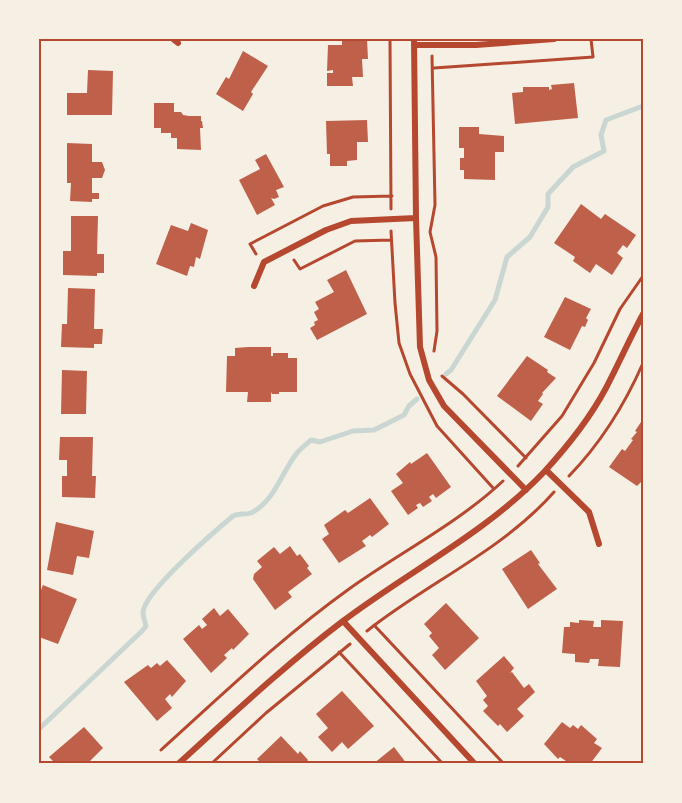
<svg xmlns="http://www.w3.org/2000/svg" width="682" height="803" font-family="'DM Sans',sans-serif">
  <rect width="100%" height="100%" fill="#f6efe4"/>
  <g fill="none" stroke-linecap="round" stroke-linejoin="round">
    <!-- stream -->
    <path stroke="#c9d6d2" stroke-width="5" d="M446 374 451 370 495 300 507 257 530 237 548 207V194L573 167 604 151 601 135 606 120 643 106
      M39 729 142 631 146 626C145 622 143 616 143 612 145 591 215 531 233 516 239 513 245 515 251 513 275 501 281 473 297 453 301 448 307 444 311 440L320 442 353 431 374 430 404 415 409 406 417 399"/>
  </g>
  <!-- building -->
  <path fill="#bf614a" d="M342 39H367L368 59H362L363 77H352L353 86H327V73H333V70L327 71 328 45H342Z
    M243 51 268 66 251 92 253 94 243 111 216 94 226 77 229 79Z
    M88 70 113 71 112 115H67V93H87Z
    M574 83 578 118 515 124 512 93 523 92V87H549V90L552 89 551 85Z
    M154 103H174V112H181L183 115 189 116H201V121H202L203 128H200L201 150 177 149V138H171V133H161V128H154Z
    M367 120 368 142H357V160L347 161V166H330V154H327L326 121Z
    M459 127H479V134L504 136V152H495V180L464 179V170H460V158H464V148H459Z
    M67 143 92 144V162H102L105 170 102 178H92V193H99V199H92V202L70 201 71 183H67Z
    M266 154 284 187 276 190 279 197 274 199 271 198 275 205 257 215 239 180 260 169 255 160Z
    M581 204 601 219 605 214 636 235 627 248 623 245 617 253 623 258 612 275 596 264 590 273 573 261 575 257 554 243Z
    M71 216H98L97 254H104V273H97V276L63 275V251H71Z
    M191 223 208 230 200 259 196 257 194 267 190 266 187 276 156 264 171 225 188 231Z
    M346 270 367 314 317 340 310 328 315 325 314 322 318 320 314 312 319 309 315 302 334 292 327 280Z
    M68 288 95 289 94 329H103L102 344H94V348L61 347 62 324H67Z
    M565 297 591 309 586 318 588 320 585 327 582 326 570 350 544 337Z
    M248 347H271V356H273V353H288V358H297V392H279V394H272L271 392V402H247L248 392H226L227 356H235V348Z
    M527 356 548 370 547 372 556 378 542 393 543 394 538 401 543 404 531 421 497 396Z
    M62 370 87 371 86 414H61Z
    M643 419V480L637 486 609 467 622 449 625 451 633 440 631 439 637 432 635 431Z
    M60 437H93L92 476H96L95 498 62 497V476H67V460H59Z
    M427 453 451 487 436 498 433 494 429 497 432 501 423 507 420 503 416 505 418 508 408 515 391 491 403 483 396 474 410 462 411 464Z
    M370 498 389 524 372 537 370 535 362 541 366 546 339 563 322 539 329 534 324 525 345 510 348 513Z
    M56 522 94 531 89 558 77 556 73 575 47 570Z
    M290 546 297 556 300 554 309 566 307 568 312 574 288 592 292 597 275 610 253 579 254 574 262 567 257 561 274 547 280 554Z
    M531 550 540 563 538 564 557 589 528 609 502 569Z
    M43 585 77 599 58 644 39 637V595Z
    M446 603 479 638 445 670 432 655 439 648 429 636 432 633 424 624Z
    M214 608 220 616 228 609 249 634 233 650 232 648 224 655 227 658 211 673 183 639 199 625 202 629 207 625 202 619Z
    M579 620 594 621 593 627H601V620L623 621 620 667 598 666 599 659H590L589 663 575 662V654L562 653 564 627H570V622L579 623Z
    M504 656 514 668 510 673 512 672 524 688 529 684 535 692 517 709 524 716 507 732 500 724 498 726 483 711 488 706 483 700 487 696 476 681Z
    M167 660 186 681 172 697 170 694 165 699 172 708 157 721 124 682 148 665 151 668 157 663 160 666Z
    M342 691 374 726 348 749 342 742 332 752 318 737 328 728 316 714Z
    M562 722 570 728 573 725 578 729 581 725 597 739 594 743 602 748 590 764H564L566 761 560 757 558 759 544 744Z
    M84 727 103 748 87 764H56L49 757Z
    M281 736 298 754 300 751 308 760 306 763 307 764H262L257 759Z
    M394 747 407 764H373Z"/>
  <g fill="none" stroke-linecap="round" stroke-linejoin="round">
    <!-- path -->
    <path stroke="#b5482f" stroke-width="3" d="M390 39 391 209
      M432 56 435 205 430 232 436 257 437 331 434 351
      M434 68 593 57 591 39
      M391 231 395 303 399 343 410 374 437 426 494 489
      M256 254 250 244 323 206 353 197 392 196
      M294 260 300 269 355 241 391 240
      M442 376 463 394 526 458
      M518 466 562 416 594 363 620 309 643 276
      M569 476C600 444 625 404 643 363
      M374 625 504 764
      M367 631C427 583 502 551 554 492
      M339 652 443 764
      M161 750C222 695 282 637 349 589 399 553 457 524 503 481
      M211 764 266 713 350 644"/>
    <!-- minor -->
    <path stroke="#b5482f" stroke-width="6" d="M173 39 178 43
      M414 39 416 218 420 347 429 380 444 406 526 490
      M414 45H476L554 39
      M254 286 264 262 326 230 351 221 416 218
      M546 470 589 512 599 544
      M343 621 475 764
      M178 764C232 715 285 665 343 621 409 571 486 533 544 472 567 447 590 418 606 388 619 363 630 338 643 314"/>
  </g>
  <!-- border -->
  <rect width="682" height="803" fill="none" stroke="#f6efe4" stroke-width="81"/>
  <rect x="40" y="40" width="602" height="722" fill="none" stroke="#b5482f" stroke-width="2"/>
</svg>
